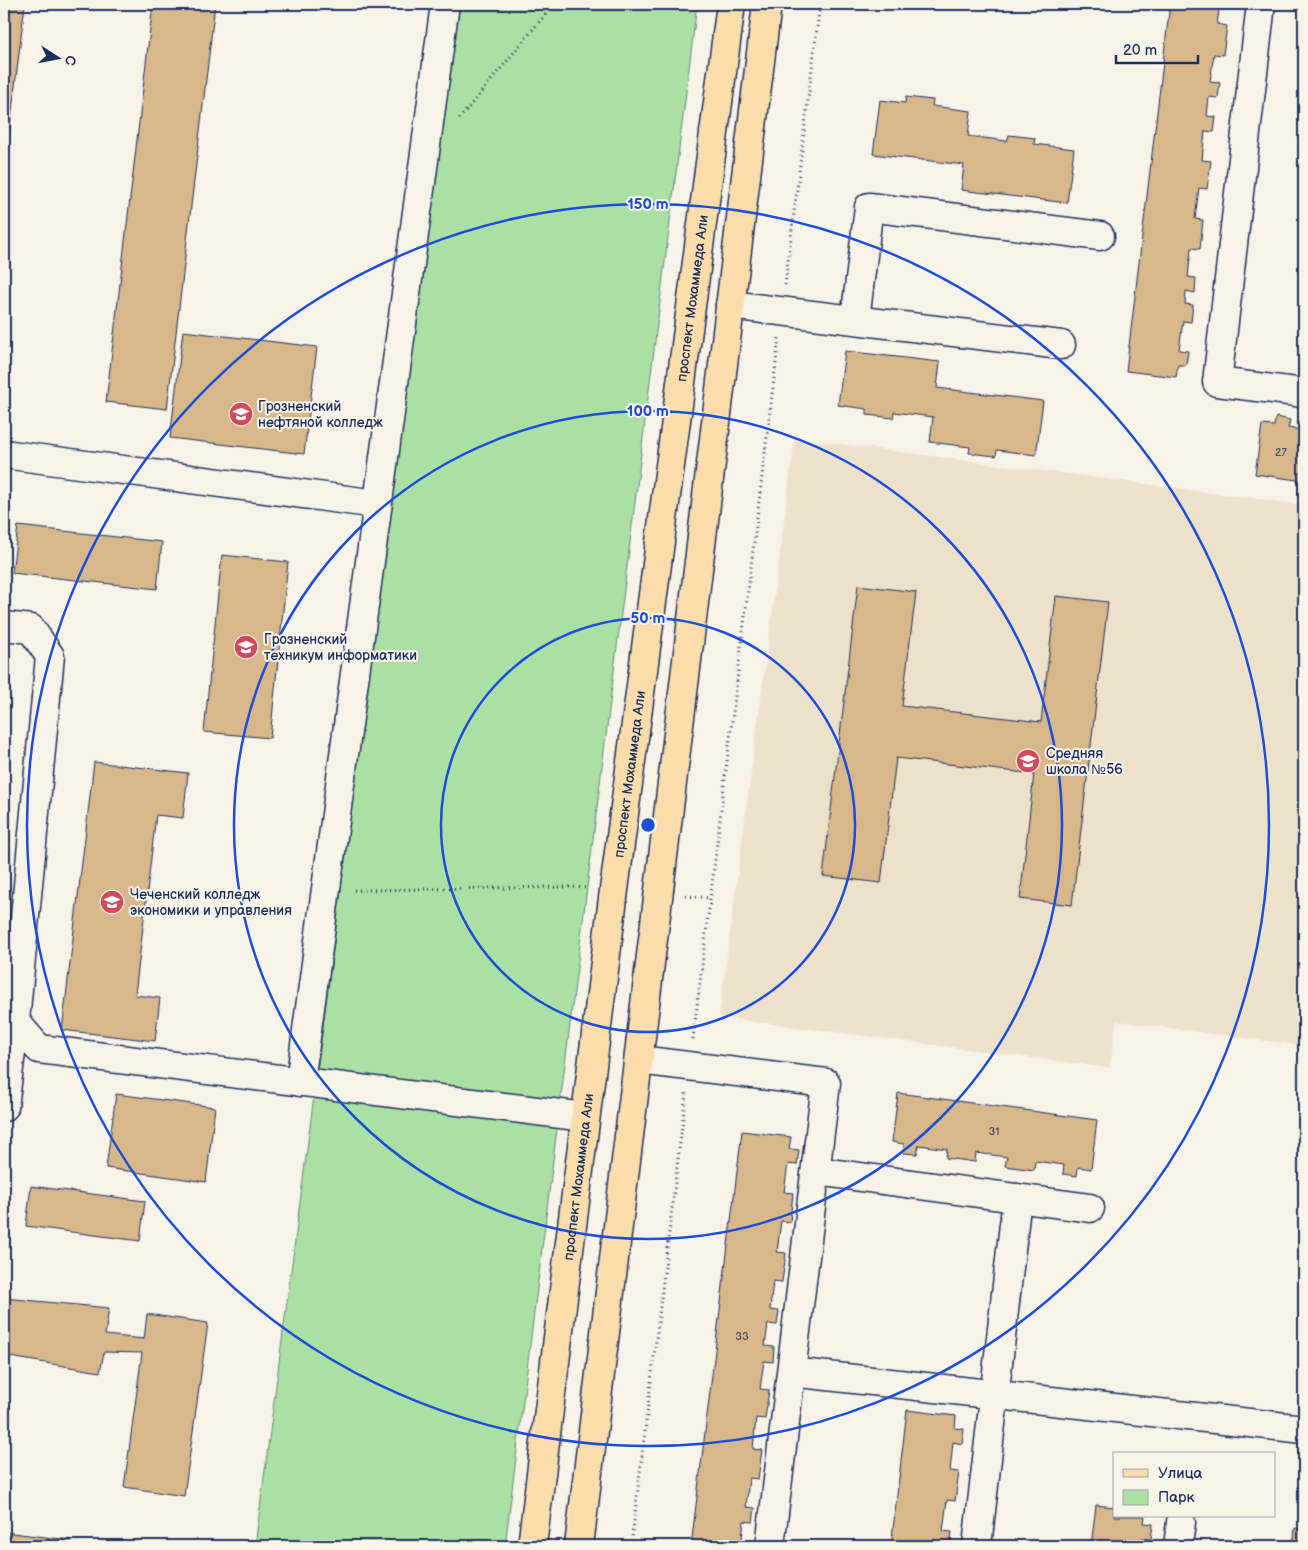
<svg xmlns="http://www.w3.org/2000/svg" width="1308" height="1550" font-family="'Balsamiq Sans',sans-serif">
  <rect width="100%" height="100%" fill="#f7f3e8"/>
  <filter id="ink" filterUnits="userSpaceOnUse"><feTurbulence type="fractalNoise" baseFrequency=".02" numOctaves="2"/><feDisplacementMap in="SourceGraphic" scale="10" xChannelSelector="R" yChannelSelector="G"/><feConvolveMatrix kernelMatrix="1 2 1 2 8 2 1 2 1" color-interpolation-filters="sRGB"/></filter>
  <g filter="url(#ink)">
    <!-- built -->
    <path fill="#eee1cc" d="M795 438 1304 505V1046L1116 1021 1110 1068 719 1017Z"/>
    <!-- green -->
    <path fill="#aae0a3" stroke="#628880" d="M457 4H697L505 1546H255Z"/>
    <!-- building -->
    <path fill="#d8b78b" stroke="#1b2f5e" d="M4 4H25L4 176Z
      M153 4H215L167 409 106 402Z
      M1170 4H1220L1217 24 1227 26 1223 55 1214 54 1210 82 1220 83 1218 98 1209 97 1207 116 1216 117 1214 132 1205 131 1202 160 1211 161 1207 189 1199 188 1195 219 1203 220 1200 249 1191 248 1188 277 1196 278 1195 293 1186 291 1185 304 1193 305 1191 322 1183 321 1179 350 1188 351 1186 365H1178L1176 377 1126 371Z
      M906 97 933 100 932 106 971 111 968 136 1007 141 1009 135 1035 138 1034 144 1074 149 1067 203 961 190 964 165 873 154 880 100 905 103Z
      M183 331 317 347 304 454 170 438Z
      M845 351 940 362 937 388 1043 401 1036 455 997 450 996 456 969 453 970 447 930 442 933 417 894 412 893 418 867 415V409L838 405Z
      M1276 417 1290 420 1288 428 1304 430V481L1255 474 1262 425 1274 426Z
      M18 526 162 542 157 589 12 573Z
      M222 555 288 562 270 738 204 732Z
      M858 585 916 592 902 706 1041 722 1056 596 1108 602 1072 905 1020 899 1034 774 896 758 881 883 823 876Z
      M94 762 188 773 183 818 156 815 135 995 160 998 155 1041 62 1030Z
      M898 1093 1097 1120 1091 1169 1078 1167 1077 1176 1063 1174 1064 1165 1035 1161 1034 1170 1005 1166 1007 1157 976 1153 975 1162 946 1158 947 1149 919 1145 917 1154 903 1153 904 1144 892 1142Z
      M116 1094 215 1107 206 1182 106 1168Z
      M742 1131 791 1137 789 1149 799 1150 797 1165 788 1164 784 1192 793 1193 790 1222 781 1221 777 1252 786 1253 782 1282 773 1281 770 1310 779 1311 777 1325 768 1324 765 1346 774 1347 773 1362 764 1361 760 1389 769 1390 765 1419 756 1418 753 1449 762 1450 758 1479 749 1478 746 1507 755 1508 753 1522 744 1521 741 1546H745H691Z
      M31 1186 145 1201 140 1241 26 1226Z
      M4 1298 109 1308 105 1335 144 1339 147 1314 208 1323 184 1496 124 1487 142 1353 104 1352 100 1372 4 1356Z
      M907 1410 956 1416 955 1428 964 1429 962 1444 953 1442 950 1471 959 1472 955 1501 947 1500 943 1531 952 1532 950 1546H891Z
      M1096 1505 1114 1507V1516H1145L1144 1523 1153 1524 1151 1539 1142 1538 1141 1546H1091Z
      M1295 1528 1304 1530V1546H1293Z
      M4 1532 70 1540 69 1546H4Z"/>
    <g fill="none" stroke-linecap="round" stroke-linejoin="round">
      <!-- minor casing -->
      <g stroke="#1b2f5e" stroke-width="31">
        <path id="minor" d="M1261 4 1217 382 1304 393
          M730 305 1061 345
          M855 320 869 207 1100 236
          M4 454 377 504
          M4 626 31 629 50 656 15 1021 39 1049 585 1117
          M639 1060 826 1083 770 1546
          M300 1082 445 4
          M4 1107 15 1021
          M816 1171 1090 1208
          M791 1372 1304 1429
          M977 1546 1017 1198
          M1178 1546 1181 1522"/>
      </g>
      <!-- major casing -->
      <g stroke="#1b2f5e" stroke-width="31">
        <g id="major">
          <path id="s1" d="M532 1546 614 890 731 4"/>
          <path d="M579 1546 767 4"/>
        </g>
      </g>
      <!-- path -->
      <path stroke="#1b2f5e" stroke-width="3" stroke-dasharray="1 4" stroke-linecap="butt" d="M459 119 554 4
        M785 285 820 4
        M354 890 568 887 588 888
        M686 896 710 898
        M693 1039 779 338
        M631 1546 686 1093"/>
      <!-- minor -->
      <use href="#minor" stroke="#f7f3e8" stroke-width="28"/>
      <!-- major -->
      <use href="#major" stroke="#faddab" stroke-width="28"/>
    </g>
  </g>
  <!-- distance rings -->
  <g fill="none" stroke="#1d4ed8" stroke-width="2.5">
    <circle cx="648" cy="825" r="207"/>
    <circle cx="648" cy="825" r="414"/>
    <circle cx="648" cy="825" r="621"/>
  </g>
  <!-- icons -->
  <defs>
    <g id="university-disc" transform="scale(1.25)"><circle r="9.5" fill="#d1495b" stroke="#f7f3e8"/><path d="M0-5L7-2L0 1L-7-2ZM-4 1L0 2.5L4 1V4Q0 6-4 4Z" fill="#fff"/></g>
    <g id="school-disc" transform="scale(1.25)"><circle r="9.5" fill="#d1495b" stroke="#f7f3e8"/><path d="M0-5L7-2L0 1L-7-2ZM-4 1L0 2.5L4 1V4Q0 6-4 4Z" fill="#fff"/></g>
  </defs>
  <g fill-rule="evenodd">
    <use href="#university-disc" x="241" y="414"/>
    <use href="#university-disc" x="246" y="647"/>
    <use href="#school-disc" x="1028" y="761"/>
    <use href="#university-disc" x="112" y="902"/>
  </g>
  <g text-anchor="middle" stroke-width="4" stroke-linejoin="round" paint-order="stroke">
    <!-- number labels -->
    <g font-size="11" fill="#4a5169">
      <text x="1281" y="456">27</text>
      <text x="994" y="1135">31</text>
      <text x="742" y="1340">33</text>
    </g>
    <!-- street labels -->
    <g font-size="14" fill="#1b2f5e" stroke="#f7f3e8">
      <text dy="5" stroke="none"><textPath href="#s1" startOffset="1258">проспект Мохаммеда Али</textPath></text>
      <text dy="5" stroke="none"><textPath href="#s1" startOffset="778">проспект Мохаммеда Али</textPath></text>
      <text dy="5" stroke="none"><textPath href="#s1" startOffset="372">проспект Мохаммеда Али</textPath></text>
    </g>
    <!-- poi labels -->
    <g font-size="14" fill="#1b2f5e" stroke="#f7f3e8" text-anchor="start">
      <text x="258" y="411">Грозненский<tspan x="258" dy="16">нефтяной колледж</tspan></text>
      <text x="264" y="644">Грозненский<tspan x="264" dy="16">техникум информатики</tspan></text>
      <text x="1046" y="758">Средняя<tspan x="1046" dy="16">школа №56</tspan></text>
      <text x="130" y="899">Чеченский колледж<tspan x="130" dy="16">экономики и управления</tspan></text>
    </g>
  </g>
  <circle cx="648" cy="825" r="8" fill="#1d4ed8" stroke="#f7f3e8" stroke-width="2.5"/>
  <g font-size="15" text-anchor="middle" font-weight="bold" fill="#1d4ed8" stroke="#f7f3e8" stroke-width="4" stroke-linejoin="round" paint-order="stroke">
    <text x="648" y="209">150 m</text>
    <text x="648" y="416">100 m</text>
    <text x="648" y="623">50 m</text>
  </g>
  <!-- margin -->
  <rect width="1308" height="1550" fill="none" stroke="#f7f3e8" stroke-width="20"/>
  <rect x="10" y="10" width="1288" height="1530" fill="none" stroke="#1b2f5e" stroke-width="2" filter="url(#ink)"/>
  <!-- legend -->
  <rect x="1113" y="1452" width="162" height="65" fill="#f7f3e8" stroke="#9fa5b1"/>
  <rect x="1123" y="1469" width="25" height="8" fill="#faddab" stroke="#9fa5b1"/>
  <text x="1158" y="1478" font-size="15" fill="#1b2f5e">Улица</text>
  <rect x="1123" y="1490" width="25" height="15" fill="#aae0a3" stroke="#9fa5b1"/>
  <text x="1158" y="1502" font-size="15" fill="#1b2f5e">Парк</text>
  <!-- north arrow -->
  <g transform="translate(58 58) rotate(101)" stroke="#f7f3e8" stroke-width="4" paint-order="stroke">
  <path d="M0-4L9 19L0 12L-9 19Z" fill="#1b2f5e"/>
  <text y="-8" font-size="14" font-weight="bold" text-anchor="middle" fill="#1b2f5e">С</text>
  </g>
  <!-- scale -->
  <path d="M1116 55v8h82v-8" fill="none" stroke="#1b2f5e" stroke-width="2.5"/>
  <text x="1123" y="55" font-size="15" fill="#1b2f5e" stroke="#f7f3e8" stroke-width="4" paint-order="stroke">20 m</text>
</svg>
